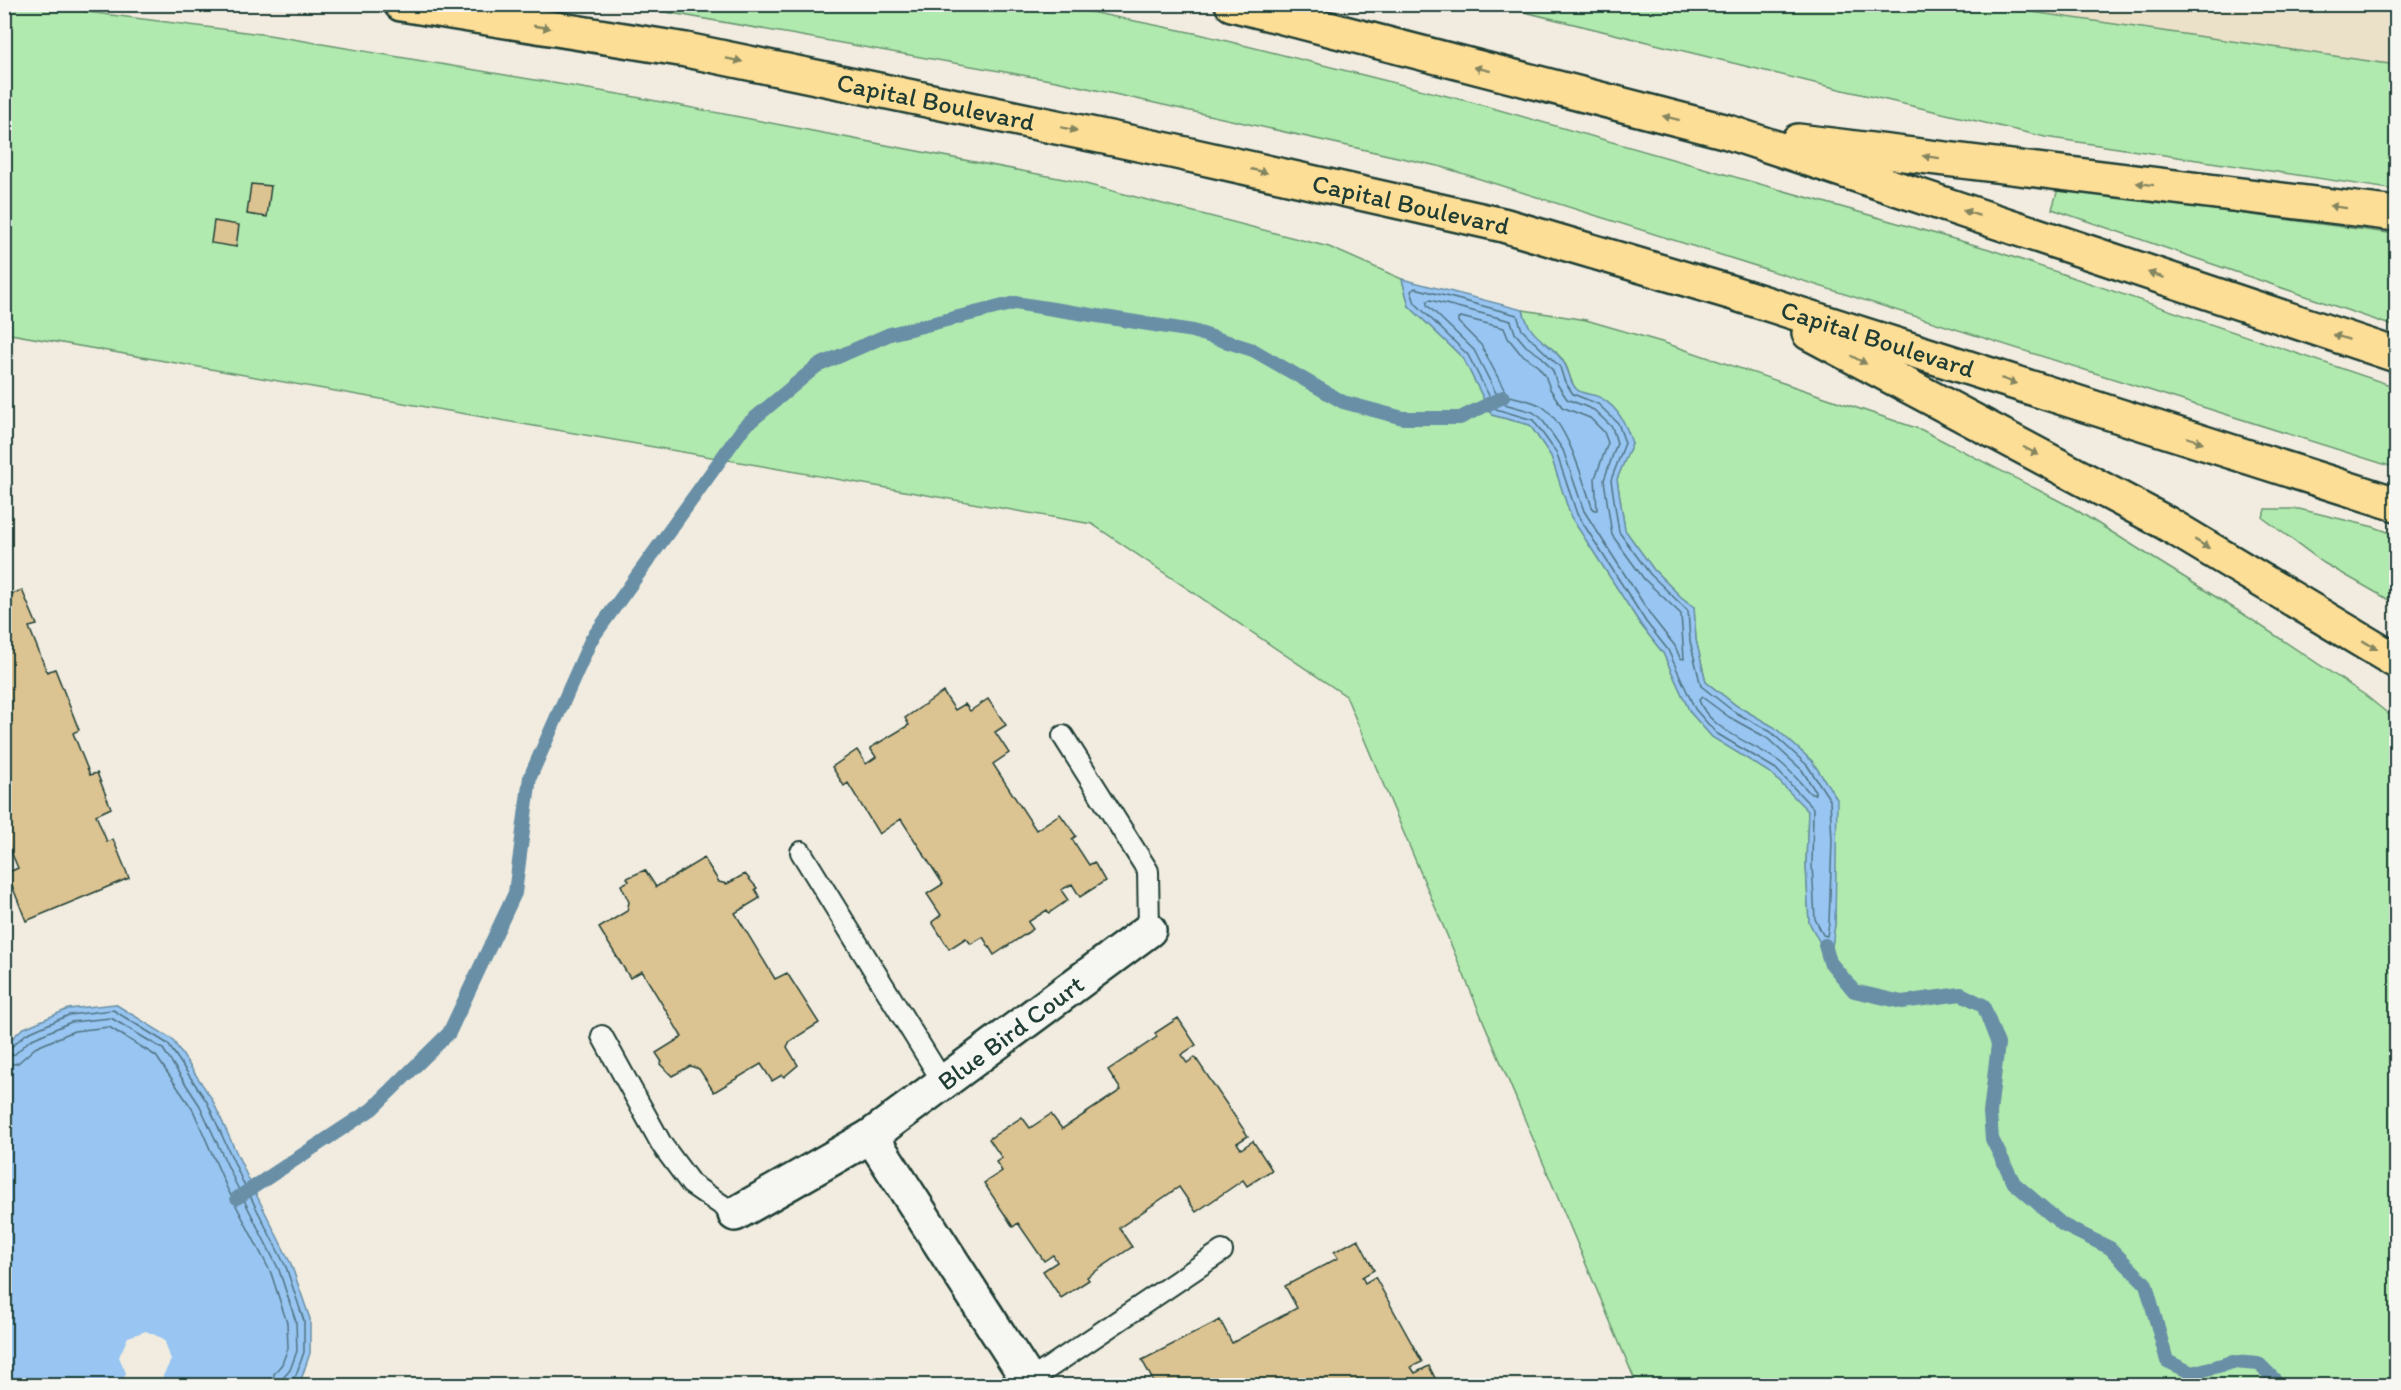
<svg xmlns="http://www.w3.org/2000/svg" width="2401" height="1390" font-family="Itim,sans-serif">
  <rect width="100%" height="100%" fill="#f1ecdf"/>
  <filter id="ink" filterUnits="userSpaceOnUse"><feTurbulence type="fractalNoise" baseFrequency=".0167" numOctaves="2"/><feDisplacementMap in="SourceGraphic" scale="12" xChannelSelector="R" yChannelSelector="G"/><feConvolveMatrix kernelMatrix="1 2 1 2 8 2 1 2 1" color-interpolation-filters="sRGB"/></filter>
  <g filter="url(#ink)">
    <!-- built -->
    <path fill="#ebe0c8" d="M1996 5H2396V65L2011 9Z"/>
    <!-- green -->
    <path fill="#b1eaae" stroke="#689471" stroke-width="1.5" d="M4 5H32L269 35 630 96 1074 181 1329 247 1402 279 1409 306 1463 358 1492 415 1530 425 1551 456 1571 517 1641 625 1663 653 1690 712 1712 737 1772 774 1808 811 1806 864 1809 922 1830 960 1835 924 1836 799 1812 761 1774 727 1737 706 1706 682 1696 640 1694 607 1681 597 1654 570 1625 530 1617 479 1632 443C1623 429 1614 412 1603 400 1596 394 1583 396 1577 390 1570 383 1570 372 1565 364 1551 339 1531 345 1523 310L1586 320 1665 343 1922 430 2073 508 2240 612 2365 695 2396 720V1385H1637L1346 696 1092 524 5 333Z
      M626 5H1056L1199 34 1471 102 1989 249 2396 387V468L1442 167 1056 81Z
      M1496 5H1996L2011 9 2396 65V190L2045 137 1839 89Z
      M2058 189 2396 234V327L2052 209Z
      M2265 509H2299L2374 527 2396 535V604L2324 563 2263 518Z"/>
    <!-- water -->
    <path fill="#98c5f2" stroke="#688fa6" stroke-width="1.5" d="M1402 279 1523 310C1531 342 1549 339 1564 363 1570 372 1570 386 1579 391 1586 395 1595 394 1601 398 1619 408 1626 425 1632 443L1617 479 1625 530 1654 570 1681 597 1694 607 1696 640 1706 682 1737 706 1774 727 1812 761 1837 799 1835 924 1830 962 1809 922 1806 864 1808 811 1772 774 1712 737 1690 712 1663 653 1641 625 1571 517 1551 456 1530 425 1492 415 1463 358 1409 306Z
      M115 1004 172 1039 212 1099 248 1178 291 1264 310 1319V1353L301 1380 290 1385 5 1386V1045L22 1029 68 1009Z"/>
    <!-- pier -->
    <path fill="#f1ecdf" d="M146 1331 164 1339 171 1360 162 1378 146 1385H121L126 1373 119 1357 128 1337Z"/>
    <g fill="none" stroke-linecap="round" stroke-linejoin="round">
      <!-- shore -->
      <path stroke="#4f7380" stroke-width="1.5" d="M1415 288 1517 315 1522 330 1560 367 1564 380 1573 394 1598 404 1618 423 1625 443 1611 480 1619 532 1650 574 1688 611 1690 641 1701 686 1733 711 1771 732 1807 765 1830 800 1832 841 1829 923 1827 936 1823 935 1815 919 1812 865 1813 808 1776 769 1716 733 1695 709 1668 650 1646 622 1577 514 1556 452 1533 420 1496 409 1468 355 1415 303 1411 291Z
        M1430 300 1511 321 1515 333 1526 346 1542 357 1553 371 1557 384 1567 399 1594 410 1612 427 1617 443 1604 480 1612 535 1644 579 1681 614 1684 659 1680 658 1675 646 1652 617 1584 511 1563 450 1541 418 1533 412 1501 403 1474 350 1427 305V301Z
        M1461 317 1504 328 1508 338 1520 353 1536 364 1545 375 1550 389 1562 407 1590 418 1604 432 1608 443 1595 478 1597 510H1594L1592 507C1582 478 1568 425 1543 407 1533 400 1518 399 1507 395L1481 345 1458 322V318Z
        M1702 697 1729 717 1767 738 1802 770 1815 791V794H1811C1801 784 1792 772 1781 763 1757 744 1709 731 1699 700Z
        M4 1049 10 1048 26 1034 69 1015 113 1010 168 1044 207 1102 242 1180 286 1267 304 1321V1352L296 1375 290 1380 289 1386
        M4 1057 15 1054 30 1040 71 1022 111 1018 163 1049 200 1106 236 1184 279 1270 296 1322 297 1351 290 1370 283 1378 281 1386
        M4 1066 18 1063 35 1048 74 1031 109 1027 156 1056 193 1110 227 1188 271 1273 287 1323 288 1348 282 1364 274 1374 272 1386"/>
      <!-- stream -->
      <path stroke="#688fa6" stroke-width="14" d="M1825 945 1830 962 1854 991 1902 1002 1961 994 1983 1005 1998 1044 1990 1113 1992 1139 2014 1183 2063 1225 2110 1248 2146 1284 2167 1361 2192 1373 2233 1362 2259 1364 2274 1379V1386
        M237 1198 372 1109 449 1033 515 893 530 777 591 640 744 427 817 366 890 334 1015 303 1193 331 1253 350 1343 402 1403 418H1460L1503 397"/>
    </g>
    <!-- building -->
    <path fill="#dcc392" stroke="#1f3d34" stroke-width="1.5" d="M251 184 271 186 267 217 247 214Z
      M214 221 239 225 236 247 211 243Z
      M22 590 37 625 29 627 47 672 55 669 79 730 73 733 90 775 97 773 111 808 96 815 107 842 113 839 129 878 26 921 7 873 18 868 4 835V591L7 596Z
      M943 692 955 710 965 704 970 711 988 699 1006 725 995 732 1009 753 993 764 1036 830 1060 814 1076 836 1072 839 1089 865 1094 862 1105 881 1080 897 1072 884 1061 890 1068 900 1049 913 1047 910 1028 922 1033 929 994 955 983 937 971 944 966 938 949 949 932 922 941 915 927 894 943 884 901 819 879 834 848 783 844 786 832 767 857 750 866 764 876 757 870 748 909 725 905 718Z
      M704 858 719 882 727 884 745 874 757 888 755 889 760 898 735 913 775 979 787 973 819 1023 790 1041 787 1047 798 1065 784 1077 782 1075 772 1081 761 1064 714 1092 699 1069 690 1066 672 1076 660 1064 662 1062 656 1053 682 1037 642 971 630 978 599 928 627 911 629 902 621 885 629 881 627 878 645 870 656 887Z
      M1178 1018 1196 1045 1181 1055 1187 1063 1195 1057 1248 1136 1237 1143 1241 1149 1253 1141 1272 1170 1247 1186 1243 1180 1196 1212 1179 1187 1119 1228 1132 1247 1087 1277 1089 1280 1061 1298 1043 1271 1057 1262 1053 1255 1044 1261 1018 1223 1013 1227 984 1183 1002 1171 996 1162 1002 1158 989 1139 1022 1117 1030 1128 1051 1114 1062 1129 1121 1090 1108 1070 1157 1037 1155 1033Z
      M1358 1239 1374 1270 1362 1277 1365 1283 1375 1277 1422 1362 1411 1367 1415 1373 1429 1366 1439 1386H1172L1170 1381 1162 1386H1156L1142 1360 1220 1320 1232 1343 1297 1308 1285 1286 1338 1258 1334 1252Z"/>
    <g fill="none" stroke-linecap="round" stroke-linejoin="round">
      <!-- lane casing -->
      <g stroke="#1f3d34" stroke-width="24">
        <path id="lane" d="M1063 736 1148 871 1149 930
          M801 852 943 1082
          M602 1036 662 1145 691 1184 735 1214
          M1029 1381 1222 1251"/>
      </g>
      <!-- street casing -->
      <g stroke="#1f3d34" stroke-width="38">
        <g id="street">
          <path d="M735 1214 871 1136"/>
          <path id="s1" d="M1032 1386 871 1136 1149 930"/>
        </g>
      </g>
      <!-- highway casing -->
      <g stroke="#1f3d34" stroke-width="38">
        <g id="highway">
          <path id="s2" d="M401 4 686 50 1172 151 1503 225 1733 293 2396 504"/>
          <path d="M1232 4 1728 132 2396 355"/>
          <path d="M1798 141 2396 214"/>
          <path d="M1809 333 2166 523 2396 661"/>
        </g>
      </g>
      <!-- lane -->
      <use href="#lane" stroke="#f6f6f2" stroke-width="20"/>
      <!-- street -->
      <use href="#street" stroke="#f6f6f2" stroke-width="33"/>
      <!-- highway -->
      <use href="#highway" stroke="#fdde96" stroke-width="33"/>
    </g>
    <!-- one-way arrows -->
    <defs><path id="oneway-solid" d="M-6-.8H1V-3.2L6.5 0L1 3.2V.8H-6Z" transform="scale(1.5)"/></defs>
    <g fill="#838560">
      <use href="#oneway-solid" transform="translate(542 27) rotate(9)"/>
      <use href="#oneway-solid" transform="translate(734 60) rotate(12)"/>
      <use href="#oneway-solid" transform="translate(1482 69) rotate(-166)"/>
      <use href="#oneway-solid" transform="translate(1671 118) rotate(-166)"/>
      <use href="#oneway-solid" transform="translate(1069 129) rotate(12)"/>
      <use href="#oneway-solid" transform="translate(1931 157) rotate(-173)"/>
      <use href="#oneway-solid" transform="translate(1259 171) rotate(13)"/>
      <use href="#oneway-solid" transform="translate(2145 184) rotate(-173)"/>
      <use href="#oneway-solid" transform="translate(2338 207) rotate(-173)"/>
      <use href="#oneway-solid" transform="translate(1971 213) rotate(-162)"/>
      <use href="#oneway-solid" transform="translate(2156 275) rotate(-162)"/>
      <use href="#oneway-solid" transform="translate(2341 337) rotate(-162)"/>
      <use href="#oneway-solid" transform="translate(1859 360) rotate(28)"/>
      <use href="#oneway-solid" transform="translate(2009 381) rotate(18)"/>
      <use href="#oneway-solid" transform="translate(2195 440) rotate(18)"/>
      <use href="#oneway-solid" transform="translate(2031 451) rotate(28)"/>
      <use href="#oneway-solid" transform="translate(2202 544) rotate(31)"/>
      <use href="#oneway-solid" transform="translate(2370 645) rotate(31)"/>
    </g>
  </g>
  <g text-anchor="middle" stroke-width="4.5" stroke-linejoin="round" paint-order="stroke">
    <!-- street labels -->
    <g font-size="26" fill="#1f3d34" stroke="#f6f6f2">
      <text dy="9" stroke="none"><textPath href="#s2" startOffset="544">Capital Boulevard</textPath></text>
      <text dy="9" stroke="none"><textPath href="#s2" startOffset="1030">Capital Boulevard</textPath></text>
      <text dy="9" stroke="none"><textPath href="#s2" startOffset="1516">Capital Boulevard</textPath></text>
      <text dy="9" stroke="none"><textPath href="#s1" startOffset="471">Blue Bird Court</textPath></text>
    </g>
  </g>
  <!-- margin -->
  <rect width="2401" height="1390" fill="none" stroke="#f6f6f2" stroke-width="24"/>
  <rect x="12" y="12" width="2377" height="1366" fill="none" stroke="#1f3d34" stroke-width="2" filter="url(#ink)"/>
</svg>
